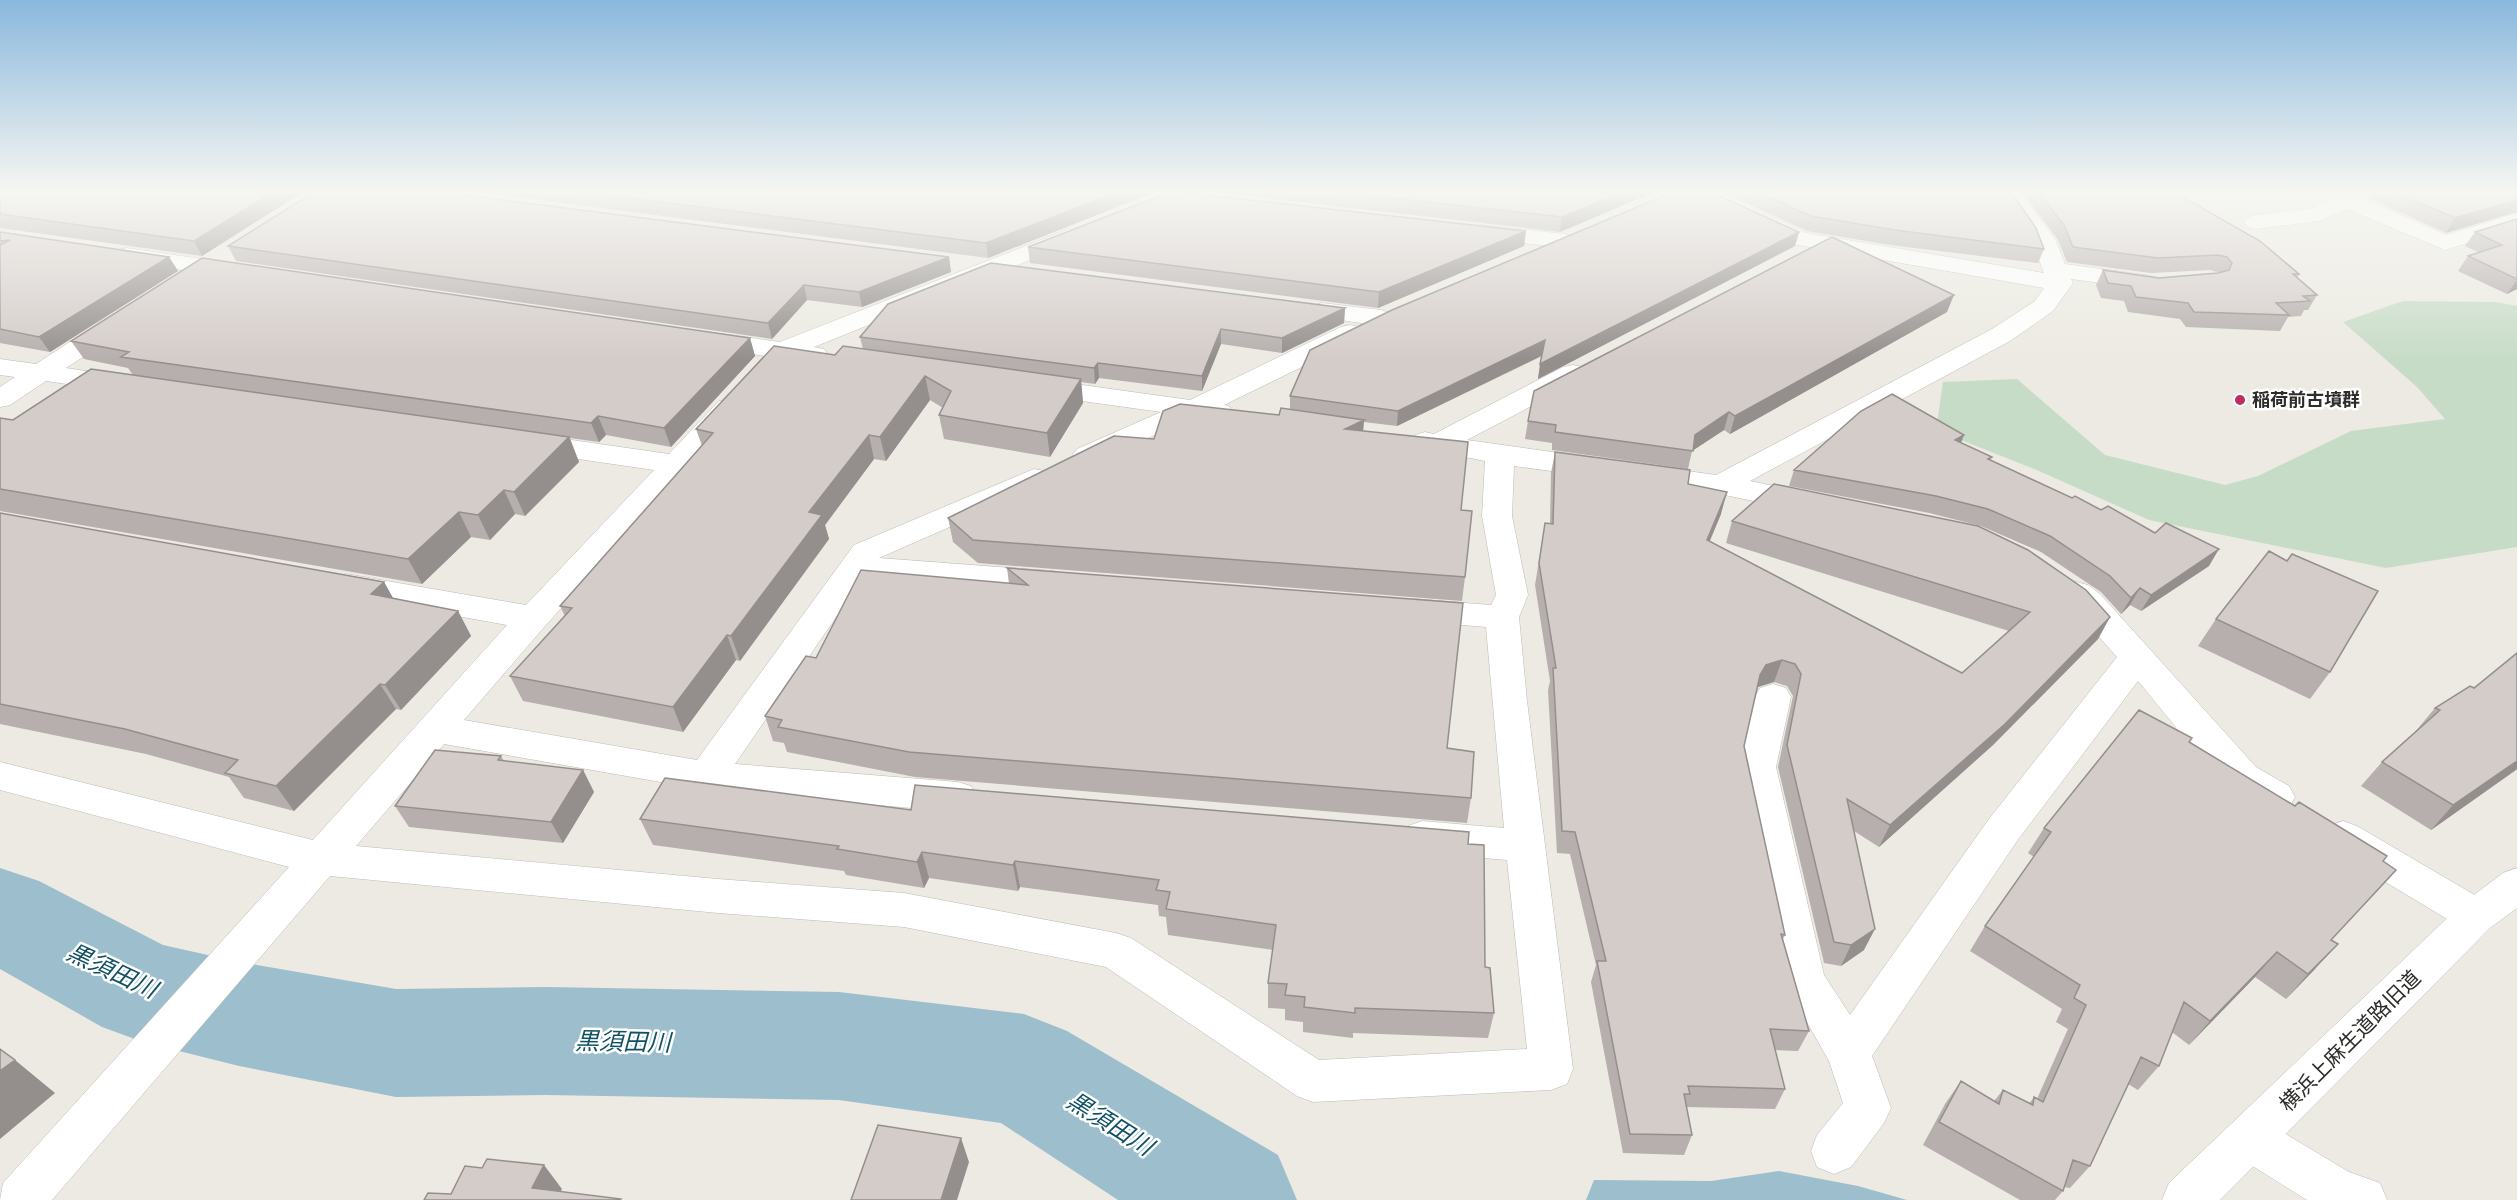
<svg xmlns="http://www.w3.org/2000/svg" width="2517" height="1200" font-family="'Libre Baskerville','Noto Sans JP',serif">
  <rect width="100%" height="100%" fill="#eceae2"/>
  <!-- green -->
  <path fill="#c7dcc7" d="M2403 301 2495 302 2517 306V547L2386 568 2149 520 2039 471 1936 430 1943 382 2017 379 2105 455 2225 485 2258 476 2351 431 2445 419 2417 387 2343 322Z"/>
  <!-- water -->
  <path fill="#9dbecc" d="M1779 1171 1858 1186 1907 1200H1586L1594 1180 1711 1181Z"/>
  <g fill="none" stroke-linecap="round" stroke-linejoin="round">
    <!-- river -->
    <path fill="#9dbecc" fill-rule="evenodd" d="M0 868 39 881 163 945 239 962 396 989 546 987 839 992 1024 1014 1067 1031 1278 1155 1297 1200H1118L1001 1123 839 1100 546 1095 396 1097 239 1066 143 1042 102 1027 0 969Z"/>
    <!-- minor casing -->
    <g stroke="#bdbbb4" stroke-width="1">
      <path id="minor" d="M1116 192H1187L1214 196 1217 201 1214 206 1206 208 1127 199 1119 197Z
        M1688 192H1717L1806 233 2044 273 2032 241 1997 192H2020L2056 241 2065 264 2145 275 2154 277 2157 282 2154 287 2145 289 2071 279 2073 283 2053 311 2010 341 1750 481 1817 495 1821 502 1817 509 1806 512 1720 494 1514 466 1512 516 1528 595 1519 617 1527 701 1573 1069 1567 1084 1551 1090 1313 1102 1297 1096 1106 967 904 927 718 913 330 876 52 1200H0L3 1183 289 867 0 790V762L313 840 507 625 346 596 334 593 330 585 334 577 346 574 526 605 654 470 530 452 520 449 515 443 520 437 530 434 669 454 719 401 729 399 739 401 743 407 739 413 545 626 464 720 697 760 854 545 1034 469 1045 471 1049 478 1045 485 879 558 1053 571 1065 574 1069 582 1065 590 1053 593 863 578 735 764 958 782 971 786 977 797 971 808 958 812 706 790 444 744 356 846 718 879 904 893 1116 933 1131 938 1319 1060 1527 1049 1507 860 1422 853 1408 848 1403 837 1408 826 1422 821 1504 828 1486 627 1415 621 1403 618 1398 610 1403 602 1415 599 1491 605 1496 595 1482 516 1485 461 1415 447 1411 441 1415 435 1425 432 1434 434 1563 367 1573 365 1583 367 1587 373 1583 379 1467 440 1716 475 1992 329 2035 301 2044 288 1792 244 1691 197Z
        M2344 192H2372L2365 199 2446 235 2517 213V228L2445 250 2347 209 2318 221 2256 229 2248 227 2244 222 2248 217 2256 215 2313 208Z
        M1481 225 1565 234 1573 236 1577 241 1573 246 1565 248 1473 237 1469 232 1473 227Z
        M1069 229 1077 231 1081 236 1077 241 814 347 824 349 828 355 824 361 815 363 709 348 700 346 696 340 700 334 709 332 780 342Z
        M127 248 236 264 245 266 248 271 245 276 236 278 118 260 115 255 118 250Z
        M1322 303 1381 310 1390 313 1394 318 1390 323 1381 326 1313 316 1309 311 1313 306Z
        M114 317 123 319 127 325 123 331 66 368 133 378 137 384 133 390 123 392 46 381 10 405 0 407V387L15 377 0 375V359L36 364 105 319Z
        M1350 325 1359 327 1363 333 1359 339 1224 405 1229 406 1233 412 1229 418 1219 420 1197 417 1087 464 1077 461 1072 455 1077 449 1161 412 1039 395 1029 393 1025 387 1029 381 1039 379 1190 400 1341 327Z
        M2076 582 2088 585 2100 594 2256 767 2289 786 2295 797 2289 808C2286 809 2280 812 2276 812 2240 813 2162 709 2138 681L2017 841 1872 1056 1891 1108 1884 1123 1851 1167 1834 1174 1817 1167 1811 1151 1817 1135 1843 1103 1829 1061 1783 980 1738 767 1755 697 1760 688 1773 684 1786 688 1791 697 1776 767 1824 975 1850 1015 1989 819 2117 657 2060 593 2064 585Z
        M2343 821 2357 826 2490 904 2496 916 2490 928 2476 933 2462 928 2329 848 2324 837 2329 826Z
        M2251 1117 2267 1123 2349 1172 2380 1183 2387 1200H2307L2235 1155 2228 1139 2235 1123Z"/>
    </g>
    <!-- tertiary casing -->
    <g stroke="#bdbbb4" stroke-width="1">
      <path id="tertiary" d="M2517 868V908L2490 928 2220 1200H2162L2169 1183 2462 904 2503 873Z"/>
    </g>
    <!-- minor -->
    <use href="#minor" fill="#fff" fill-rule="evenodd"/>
    <!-- tertiary -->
    <use href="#tertiary" fill="#fff" fill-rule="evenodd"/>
  </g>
  <!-- wall -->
  <path fill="#b6afad" d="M0 192H303L202 256 0 228Z
    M478 192H1149L1147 195 988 258Z
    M1214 192H1654L1560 232Z
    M1722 192H2011L2044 249 2038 263 1890 245 1807 231Z
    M2022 192H2174L2299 274 2297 278 2317 295 2308 310H2304L2301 316 2288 317 2280 331 2186 327 2180 319 2128 312 2124 301 2101 298 2096 285 2103 270 2159 278 2220 273 2210 270 2151 273 2067 262 2058 240Z
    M2373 192H2517L2446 233 2369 198Z
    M2517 219V289L2507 294 2458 271 2468 256 2478 252 2465 246 2475 232Z
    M1526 231 1524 246 1378 308 1030 263 1028 247Z
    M0 232 169 257 178 271 50 352 0 343Z
    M1799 232 1795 246 1538 379 1542 356 1397 426 1364 422 1363 431 1461 510 1465 577 1462 601 978 563 953 542 948 518 1154 439 1279 415 1290 410V396Z
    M228 246 949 257 951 272 862 307 807 300 772 339 236 261Z
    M1345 308 1344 323 1282 353 1221 344 1202 391 1099 378 1095 384 1081 382 1083 403 1050 457 944 439 939 415 943 408 930 400 886 461 874 459 825 525 829 539 740 661 736 660 683 732 523 701 510 676 565 616 560 606 702 446 696 429 835 355 863 349 860 337Z
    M1947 312 1730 434 1724 430 1692 451 1688 469 1552 450V443L1525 439 1528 421Z
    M750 338 755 356 671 447 606 435 599 442 570 438 579 462 525 516 515 514 490 540 471 537 422 584 0 511V418L13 420 133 375 128 368 84 359 71 341Z
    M1961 443 1992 457 1990 460 2072 498 2101 510 2209 566 2141 611 2130 605 2121 614 2101 592 2041 552 1981 526 1929 513 1789 486 1794 470Z
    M1555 452 1688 484 1721 514 1710 541 1962 673 2009 631 1726 543 1732 521 2110 617 2098 639 1993 745 1879 847 1854 831 1864 950 1841 966 1824 963 1778 767 1793 696 1787 686 1774 682 1758 687 1744 746 1785 935 1783 939 1809 1031 1798 1051 1775 1050 1785 1089 1775 1109 1686 1107 1692 1135 1684 1155 1623 1153 1591 982 1596 965 1570 854 1557 853 1548 690 1550 681 1535 585 1545 523 1550 524 1551 473Z
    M0 513 384 582 393 598 458 611 471 636 401 710 396 709 294 811 244 798 229 777 146 754 0 724Z
    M1007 568 1447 748 1471 798 1467 823 915 777 787 752 784 743 773 741 765 716 816 658 1009 584Z
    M2216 619 2330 672 2310 699 2198 646Z
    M2517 653V769L2513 772 2431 830 2361 786 2382 762 2415 732 2435 708 2474 688Z
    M2189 742 2331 940 2315 969 2286 999 2255 977 2189 1045 2172 1032 2159 1066 2138 1090 2128 1084 2090 1166 2070 1188 2064 1187 2063 1191 2055 1200H2020L1923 1145 1945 1104 1961 1081 1994 1101 2003 1090 2029 1104 2034 1097 2037 1099 2068 1029 2056 1022 2062 1009 1970 951 1985 926 2034 857 2028 853 2044 828Z
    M501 756 504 761 583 770 594 792 563 843 409 827 395 806Z
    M911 810 1468 844 1485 967 1494 1013 1488 1038 1353 1033V1038L1303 1032V1022L1285 1020V1009L1268 1008V983L1273 950 1168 935 1166 917 1159 916 1158 905 1020 887 1018 891 929 878 924 888 846 875 844 871 653 845 640 819Z"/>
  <!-- shaded-wall -->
  <path fill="#948f8d" d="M273 192H303L202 256 194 241Z
    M1118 192H1149L1147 195 988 258 986 243Z
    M1623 192H1654L1560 232 1562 217Z
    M2517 200V212L2446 233 2455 218Z
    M1526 231 1524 246 1378 308 1379 292Z
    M1799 232 1795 246 1538 379 1540 364Z
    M169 257 178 271 50 352 39 337Z
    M949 257 951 272 862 307 859 292Z
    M2517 280V289L2507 294Z
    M804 285 807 300 772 339 768 323Z
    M1954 295 1947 312 1730 434 1735 416Z
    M1345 308 1344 323 1282 353V338Z
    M1221 329V344L1202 391V376Z
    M750 338 755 356 671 447 664 428Z
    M1545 340 1543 355 1397 426 1398 411Z
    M1098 363 1099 378 1095 384 1094 368Z
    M925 376 930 400 886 461 880 437Z
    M1081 379 1083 403 1050 457 1047 433Z
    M1729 412 1724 430 1692 451 1695 435Z
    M598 416 606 435 599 442 591 423Z
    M1364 420 1362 443 1345 429Z
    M869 435 874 459 825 525 829 539 740 661 731 636 809 512Z
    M1964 435 1958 451 1955 440Z
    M569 437 579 462 525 516 514 492Z
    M504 490 515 514 490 540 478 515Z
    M1727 492 1721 514 1701 561 1707 540Z
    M459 512 471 537 422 584 408 559Z
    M2219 549 2209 566 2141 611 2151 595Z
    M384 582 398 607 371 594Z
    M2140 588 2130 605 2121 614 2131 598Z
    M458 611 471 636 401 710 385 685Z
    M2110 617 2098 639 1993 745 1879 847 1890 825Z
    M727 635 736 660 683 732 673 707Z
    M1782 660 1774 682 1758 687 1753 696 1760 675 1766 665Z
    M380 684 396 709 294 811 276 786Z
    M2517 761V769L2513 772 2431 830 2453 805Z
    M583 770 594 792 563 843 551 822Z
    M922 852 929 878 924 888 917 862Z
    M1015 861 1020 887 1018 891 1013 865Z
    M1875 929 1864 950 1841 966 1851 945Z
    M2338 944 2315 969 2286 999 2308 974Z
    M2277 952 2255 977 2189 1045 2210 1021Z
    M15 1060 55 1093 0 1139V1071Z
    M961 1138 969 1162 957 1200H941Z
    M544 1165 562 1189 556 1200 532 1188Z"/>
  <!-- building -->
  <path fill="#d4ccc9" stroke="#948f8d" stroke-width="1.5" d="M0 192H273L194 241 0 214Z
    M314 192H439L949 257 859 292 804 285 768 323 228 246Z
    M583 192H1118L986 243Z
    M1170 192H1178L1526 231 1379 292 1028 247Z
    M1339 192H1623L1562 217Z
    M1673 192H1711L1799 232 1540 364 1545 340 1398 411 1290 396 1310 350 1392 310Z
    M1757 192H2011L2036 228 2044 249 1895 230 1811 216Z
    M2038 192H2174L2260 241 2299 274H2293L2317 295 2303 296 2310 301 2276 303 2289 315 2194 312 2188 303 2136 297 2131 286 2108 283 2103 270 2159 278 2218 273 2229 270 2232 263 2227 257 2218 255 2158 258 2073 247 2064 225Z
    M2395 192H2517V200L2455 218Z
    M2517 219V279L2468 256 2502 245 2475 232Z
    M0 232 169 257 39 337 0 329V245L10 240 0 241Z
    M1832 237 1954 295 1735 416 1729 412 1695 435 1693 451 1555 432 1556 425 1528 421 1534 391Z
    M202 258 750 338 664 428 598 416 591 423 121 357 129 352 71 341Z
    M991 263 1345 308 1282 338 1221 329 1202 376 1098 363 1094 368 860 337 888 304Z
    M774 346 835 355 843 346 1081 379 1047 433 939 415 951 391 925 376 880 437 869 435 809 512 822 515 731 636 727 635 673 707 510 676 572 608 560 606 713 433 696 429Z
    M91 369 569 437 514 492 504 490 478 515 459 512 408 559 0 489V418L13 420Z
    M1892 394 1964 435 1955 440 1992 457 1988 459 2072 498 2075 496 2101 510 2108 506 2155 533 2166 523 2219 549 2151 595 2140 588 2131 598 2110 576 2050 536 1988 509 1936 496 1794 470 1861 411Z
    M1180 404 1279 415 1281 408 1364 420 1345 429 1468 442 1461 510 1472 511 1465 577 973 540 948 518 1114 436 1154 439 1163 411Z
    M1555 452 1690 470 1688 484 1727 492 1707 540 1962 673 2030 612 1732 521 1774 484 1978 526 2028 550 2086 590 2110 617 2005 724 1890 825 1847 799 1875 929 1851 945 1834 942 1787 745 1801 674 1795 664 1782 660 1766 665 1760 675 1744 746 1785 935 1781 934 1809 1031 1770 1029 1785 1089 1688 1086 1690 1094H1684L1692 1135 1630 1134 1597 961H1606L1575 832 1562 831 1553 668H1556L1539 563 1545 523 1553 524Z
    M0 513 384 582 371 594 458 611 385 685 380 684 276 786 225 773 238 760 125 729 0 704Z
    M2269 551 2287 561 2292 554 2378 591 2330 672 2216 619Z
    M1007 568 1463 603 1447 748 1474 752 1471 798 909 752 778 727 782 720 765 716 806 656 816 658 861 570 1028 585Z
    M2517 653V761L2453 805 2382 762 2440 710 2435 708 2470 686 2474 688Z
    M2139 710 2192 738 2189 742 2295 806 2299 802 2387 856 2383 861 2396 870 2331 940 2338 944 2308 974 2277 952 2210 1021 2184 1002 2159 1066 2141 1057 2090 1166 2073 1160 2063 1191 1939 1122 1961 1081 1999 1104 2003 1090 2033 1105 2034 1097 2043 1102 2086 1005 2074 998 2080 985 1985 926 2051 832 2044 828Z
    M435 750 501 756 498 760 583 770 551 822 395 806Z
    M665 778 911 810 915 785 1469 832 1468 844 1484 845 1485 967 1490 968 1494 1013 1355 1008V1013L1304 1007 1305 997 1285 995 1287 984 1268 983 1276 925 1166 909 1170 892 1156 890 1159 880 1015 861 1013 865 922 852 917 862 837 849 839 846 640 819Z
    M0 1049 15 1060 0 1071Z
    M878 1125 961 1138 941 1200H851Z
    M487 1159 544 1165 532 1188 621 1199 620 1200H424L428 1193 451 1194 465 1166 482 1168Z"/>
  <!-- sky -->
  <linearGradient id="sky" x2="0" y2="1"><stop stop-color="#8ab8dd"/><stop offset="0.53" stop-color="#f6f6f2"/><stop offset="1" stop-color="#f6f6f2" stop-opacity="0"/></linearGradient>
  <rect width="2517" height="360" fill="url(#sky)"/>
  <!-- markers -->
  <circle fill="#bc2e5e" stroke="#fff" stroke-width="2" cx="2240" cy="400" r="6"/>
  <g text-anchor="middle" stroke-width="5" stroke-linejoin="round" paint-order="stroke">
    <!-- poi labels -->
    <g font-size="18" font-weight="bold" fill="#2e2d2a" stroke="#fff" text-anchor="start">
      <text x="2252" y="406">稲荷前古墳群</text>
    </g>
    <!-- near-street labels -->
    <g font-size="21" fill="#2e2d2a" stroke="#fff">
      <text transform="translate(2350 1041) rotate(-45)" y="7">横浜上麻生道路旧道</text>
    </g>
    <!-- near-water labels -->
    <g font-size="24" font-style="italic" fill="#105165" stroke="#fff">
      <text transform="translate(112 971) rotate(25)" y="8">黒須田川</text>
      <text transform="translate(623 1042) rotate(1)" y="8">黒須田川</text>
      <text transform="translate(1110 1124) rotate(32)" y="8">黒須田川</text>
    </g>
  </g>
</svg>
